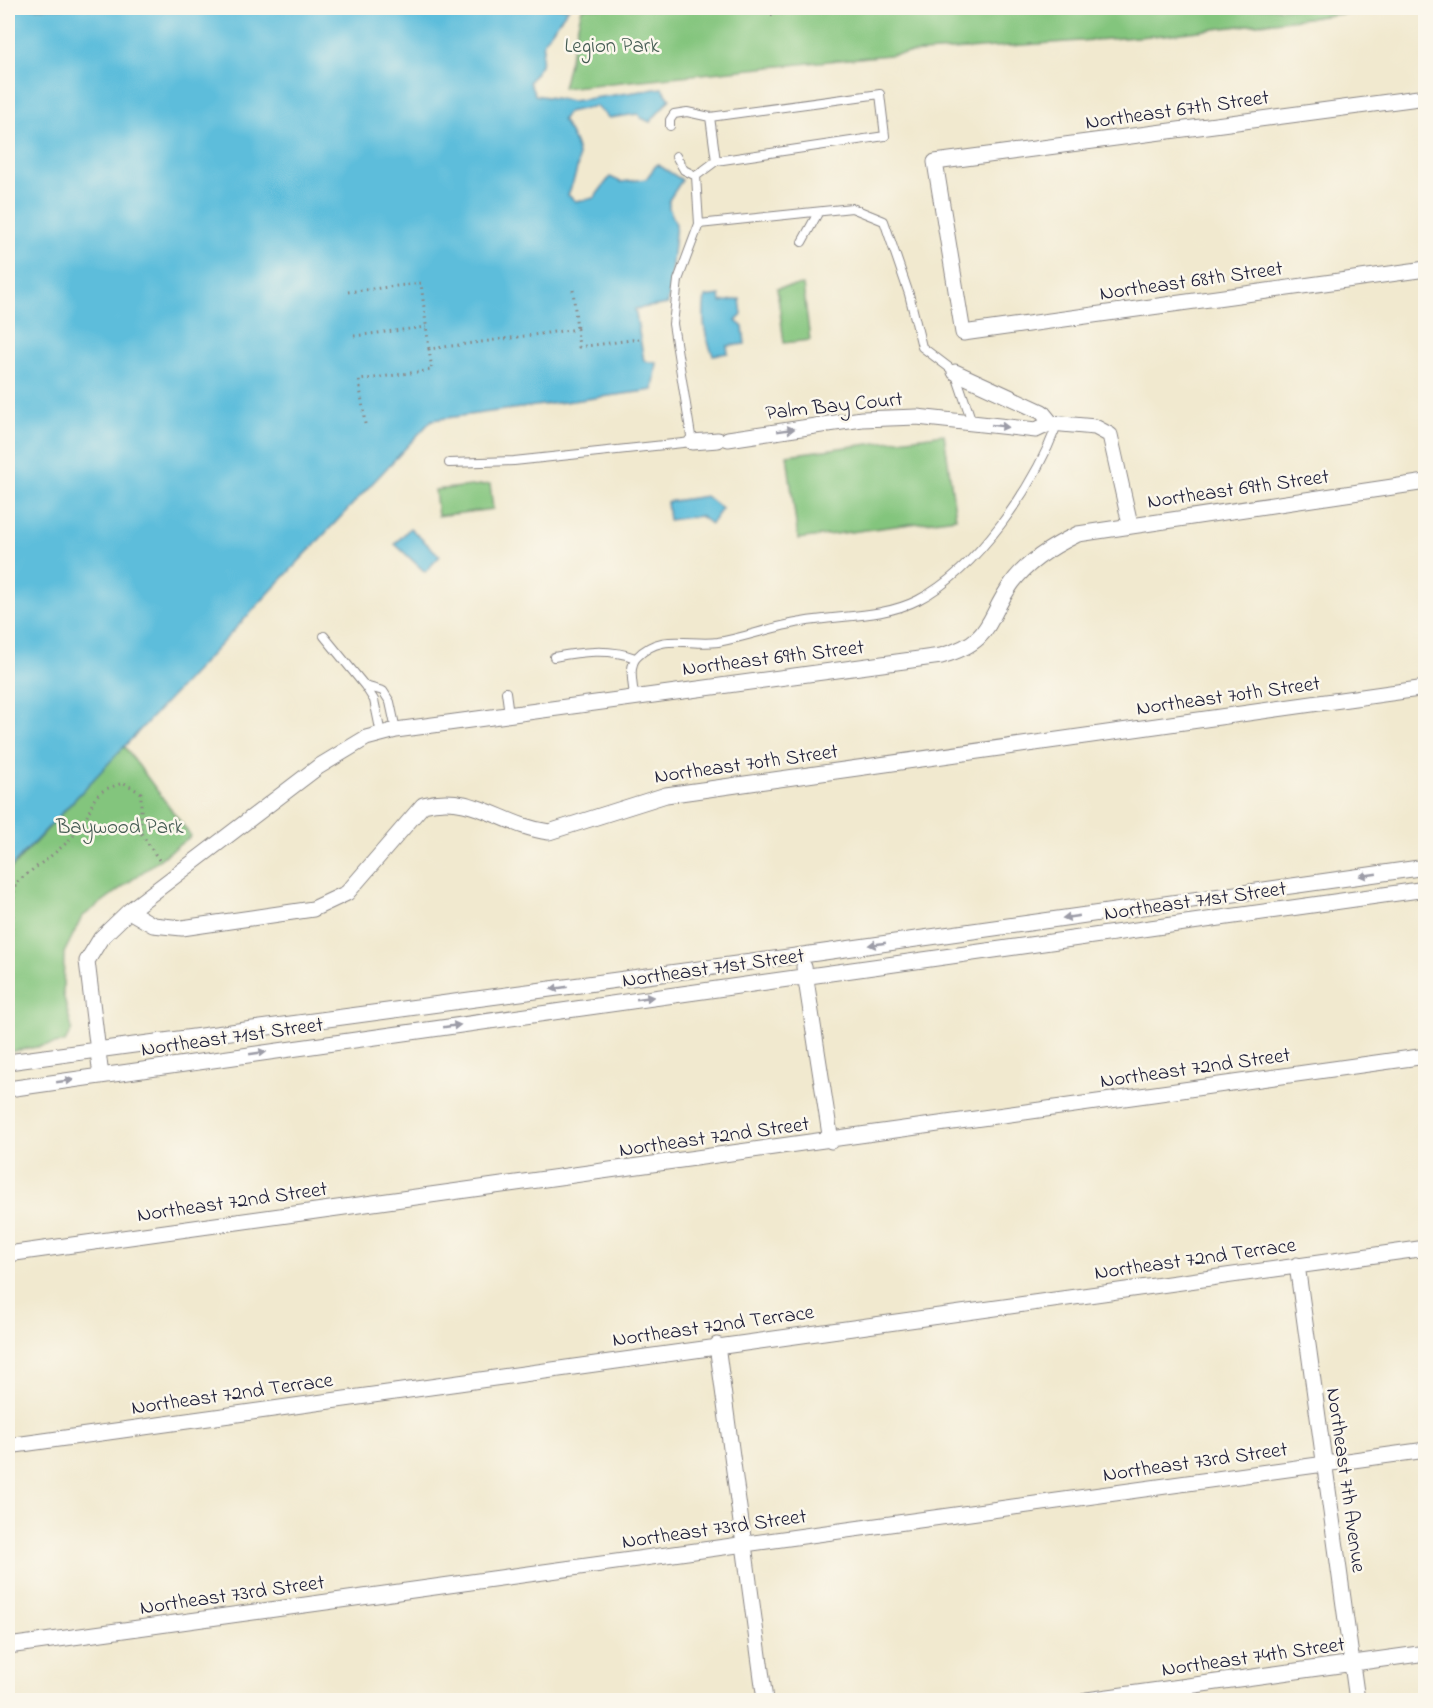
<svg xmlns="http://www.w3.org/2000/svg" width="1433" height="1708" font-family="'Indie Flower',sans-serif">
  <rect width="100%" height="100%" fill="#fbf7ec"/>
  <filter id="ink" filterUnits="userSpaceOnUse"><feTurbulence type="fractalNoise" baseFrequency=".0167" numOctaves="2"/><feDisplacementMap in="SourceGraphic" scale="12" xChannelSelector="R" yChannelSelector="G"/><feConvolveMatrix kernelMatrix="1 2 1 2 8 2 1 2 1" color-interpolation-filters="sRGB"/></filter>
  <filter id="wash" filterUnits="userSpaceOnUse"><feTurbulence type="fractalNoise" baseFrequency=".008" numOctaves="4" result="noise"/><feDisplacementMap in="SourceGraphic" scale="24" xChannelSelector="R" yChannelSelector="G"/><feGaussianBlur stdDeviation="1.35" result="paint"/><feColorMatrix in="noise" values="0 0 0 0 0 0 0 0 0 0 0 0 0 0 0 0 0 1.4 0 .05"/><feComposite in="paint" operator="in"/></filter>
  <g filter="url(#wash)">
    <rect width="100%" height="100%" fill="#f1e9cf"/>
    <!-- green -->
    <path fill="#83c57d" stroke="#52745c" stroke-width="1.5" d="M582 8H1390L1165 35 909 53 563 88Z
      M803 285 810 340 784 343 777 288Z
      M944 434 956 518 798 539 787 455Z
      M490 484 493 509 438 516 435 490Z
      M124 746 191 836 82 917 64 953 63 994 72 1029 65 1042 8 1052V872Z"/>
    <!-- water -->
    <path fill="#5dbddb" stroke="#40708b" stroke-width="1.5" d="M8 8H569L544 41 541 65 529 82 535 95 572 101 662 88 670 99 650 122 641 118 638 114 609 118 596 106 568 112 562 120C584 152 581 162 568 195L576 201 594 198 610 177 621 182 646 179 657 164 682 180 669 200V208L676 224 668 304 635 309 644 361 657 363 653 390 432 420 8 870Z
      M720 295 721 302 740 299 742 315 736 321 743 327 745 344 727 346 728 353 713 355C704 335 702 318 705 297Z
      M706 496 722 509 711 524 700 516 669 520 667 502Z
      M410 528 440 556 425 572 395 544Z"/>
  </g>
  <g filter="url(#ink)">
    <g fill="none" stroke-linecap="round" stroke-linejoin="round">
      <!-- lane casing -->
      <g stroke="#8a8685" stroke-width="10">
        <path id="lane" d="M670 126V120L674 114 687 112 710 117
          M676 156 684 170 696 176
          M699 224 696 176 716 161 885 136 880 94 710 117 716 161
          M802 242 818 213
          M449 463 514 461 692 442 673 324 678 280 699 224 852 208 884 221 909 294 922 347 955 372 972 422
          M324 636 365 686
          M554 657C580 652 610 648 635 658
          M506 692 509 714
          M634 696C633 684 628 666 637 657 661 632 689 646 718 642 747 637 774 626 802 622 840 615 883 618 918 600 978 569 1034 486 1057 425
          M381 734 374 700 365 686 383 691 390 702 396 730"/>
      </g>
      <!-- street casing -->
      <g stroke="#8a8685" stroke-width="17">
        <path id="street" d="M1426 97 935 162 963 333 1426 269
          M955 372 1042 412 1051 423 1095 427 1110 435 1130 524
          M728 439 862 419 917 417 1036 430 1051 423
          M692 442 718 440
          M129 911 153 925 182 928 313 909 347 893 423 805C474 792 502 826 549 832L666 795 1426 688
          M804 967 831 1141
          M8 1062 803 955 1426 867
          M101 1076 87 961 101 938 129 911 318 767 366 738 396 730 941 656C994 641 985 621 1012 583 1028 561 1053 546 1078 534L1426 482
          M8 1089 1426 889
          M8 1254 1426 1056
          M1297 1265 1357 1700
          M717 1345 765 1700
          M8 1446 1426 1248
          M8 1646 1426 1450
          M1087 1700 1426 1653"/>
      </g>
      <!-- path -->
      <path stroke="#8a8685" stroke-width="3" stroke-dasharray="1.5 4.5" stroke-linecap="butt" d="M771 15H775L779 8
        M573 290 577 329
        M348 292 421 283 429 349
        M354 336 426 327
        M365 424 359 380 432 370 429 349 577 329 579 347 639 339
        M8 945 11 943 15 884C35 866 62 851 79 829 98 805 84 793 124 783L141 793V833L159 860"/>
      <!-- lane -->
      <use href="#lane" stroke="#fff" stroke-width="8"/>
      <!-- street -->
      <use href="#street" stroke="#fff" stroke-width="15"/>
    </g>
    <!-- one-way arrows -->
    <defs><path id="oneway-solid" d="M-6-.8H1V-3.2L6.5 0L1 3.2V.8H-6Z" transform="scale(1.5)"/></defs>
    <g fill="#9c9ca7">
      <use href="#oneway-solid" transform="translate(1000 426) rotate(7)"/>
      <use href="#oneway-solid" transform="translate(786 430) rotate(-8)"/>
      <use href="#oneway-solid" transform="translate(1368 875) rotate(172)"/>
      <use href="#oneway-solid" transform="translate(1071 917) rotate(172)"/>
      <use href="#oneway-solid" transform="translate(877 944) rotate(172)"/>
      <use href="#oneway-solid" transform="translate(559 988) rotate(172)"/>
      <use href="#oneway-solid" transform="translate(645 998) rotate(-8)"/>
      <use href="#oneway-solid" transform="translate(452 1026) rotate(-8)"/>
      <use href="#oneway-solid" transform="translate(258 1053) rotate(-8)"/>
      <use href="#oneway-solid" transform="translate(65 1081) rotate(-8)"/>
    </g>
  </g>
  <g text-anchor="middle" stroke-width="5" stroke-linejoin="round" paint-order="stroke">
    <!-- park labels -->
    <g font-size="21" fill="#445b52" stroke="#fbf7ec">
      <text x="612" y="52">Legion Park</text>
      <text x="120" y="833">Baywood Park</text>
    </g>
    <!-- street labels -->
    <g font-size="21" fill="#22223b" stroke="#fbf7ec">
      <text transform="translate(1177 109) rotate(-8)" y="7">Northeast 67th Street</text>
      <text transform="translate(1191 280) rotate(-8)" y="7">Northeast 68th Street</text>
      <text transform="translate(834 405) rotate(-6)" y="7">Palm Bay Court</text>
      <text transform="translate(1238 488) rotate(-8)" y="7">Northeast 69th Street</text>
      <text transform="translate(773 657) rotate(-7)" y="7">Northeast 69th Street</text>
      <text transform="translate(1228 695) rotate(-8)" y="7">Northeast 70th Street</text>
      <text transform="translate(746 763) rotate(-8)" y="7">Northeast 70th Street</text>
      <text transform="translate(1195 900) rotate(-8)" y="7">Northeast 71st Street</text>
      <text transform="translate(713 967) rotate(-8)" y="7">Northeast 71st Street</text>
      <text transform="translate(232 1036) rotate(-8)" y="7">Northeast 71st Street</text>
      <text transform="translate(1195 1067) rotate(-8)" y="7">Northeast 72nd Street</text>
      <text transform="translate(714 1136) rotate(-8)" y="7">Northeast 72nd Street</text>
      <text transform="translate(232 1201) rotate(-8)" y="7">Northeast 72nd Street</text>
      <text transform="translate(1195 1258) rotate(-8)" y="7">Northeast 72nd Terrace</text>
      <text transform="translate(713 1325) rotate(-8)" y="7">Northeast 72nd Terrace</text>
      <text transform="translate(232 1393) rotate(-8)" y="7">Northeast 72nd Terrace</text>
      <text transform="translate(1195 1461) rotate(-8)" y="7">Northeast 73rd Street</text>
      <text transform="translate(1347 1480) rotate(82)" y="7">Northeast 7th Avenue</text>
      <text transform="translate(714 1528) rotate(-8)" y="7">Northeast 73rd Street</text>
      <text transform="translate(232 1594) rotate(-8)" y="7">Northeast 73rd Street</text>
      <text transform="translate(1253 1656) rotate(-8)" y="7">Northeast 74th Street</text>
    </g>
  </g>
  <!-- margin -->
  <rect width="1433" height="1708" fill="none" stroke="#fbf7ec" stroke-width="30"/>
</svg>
